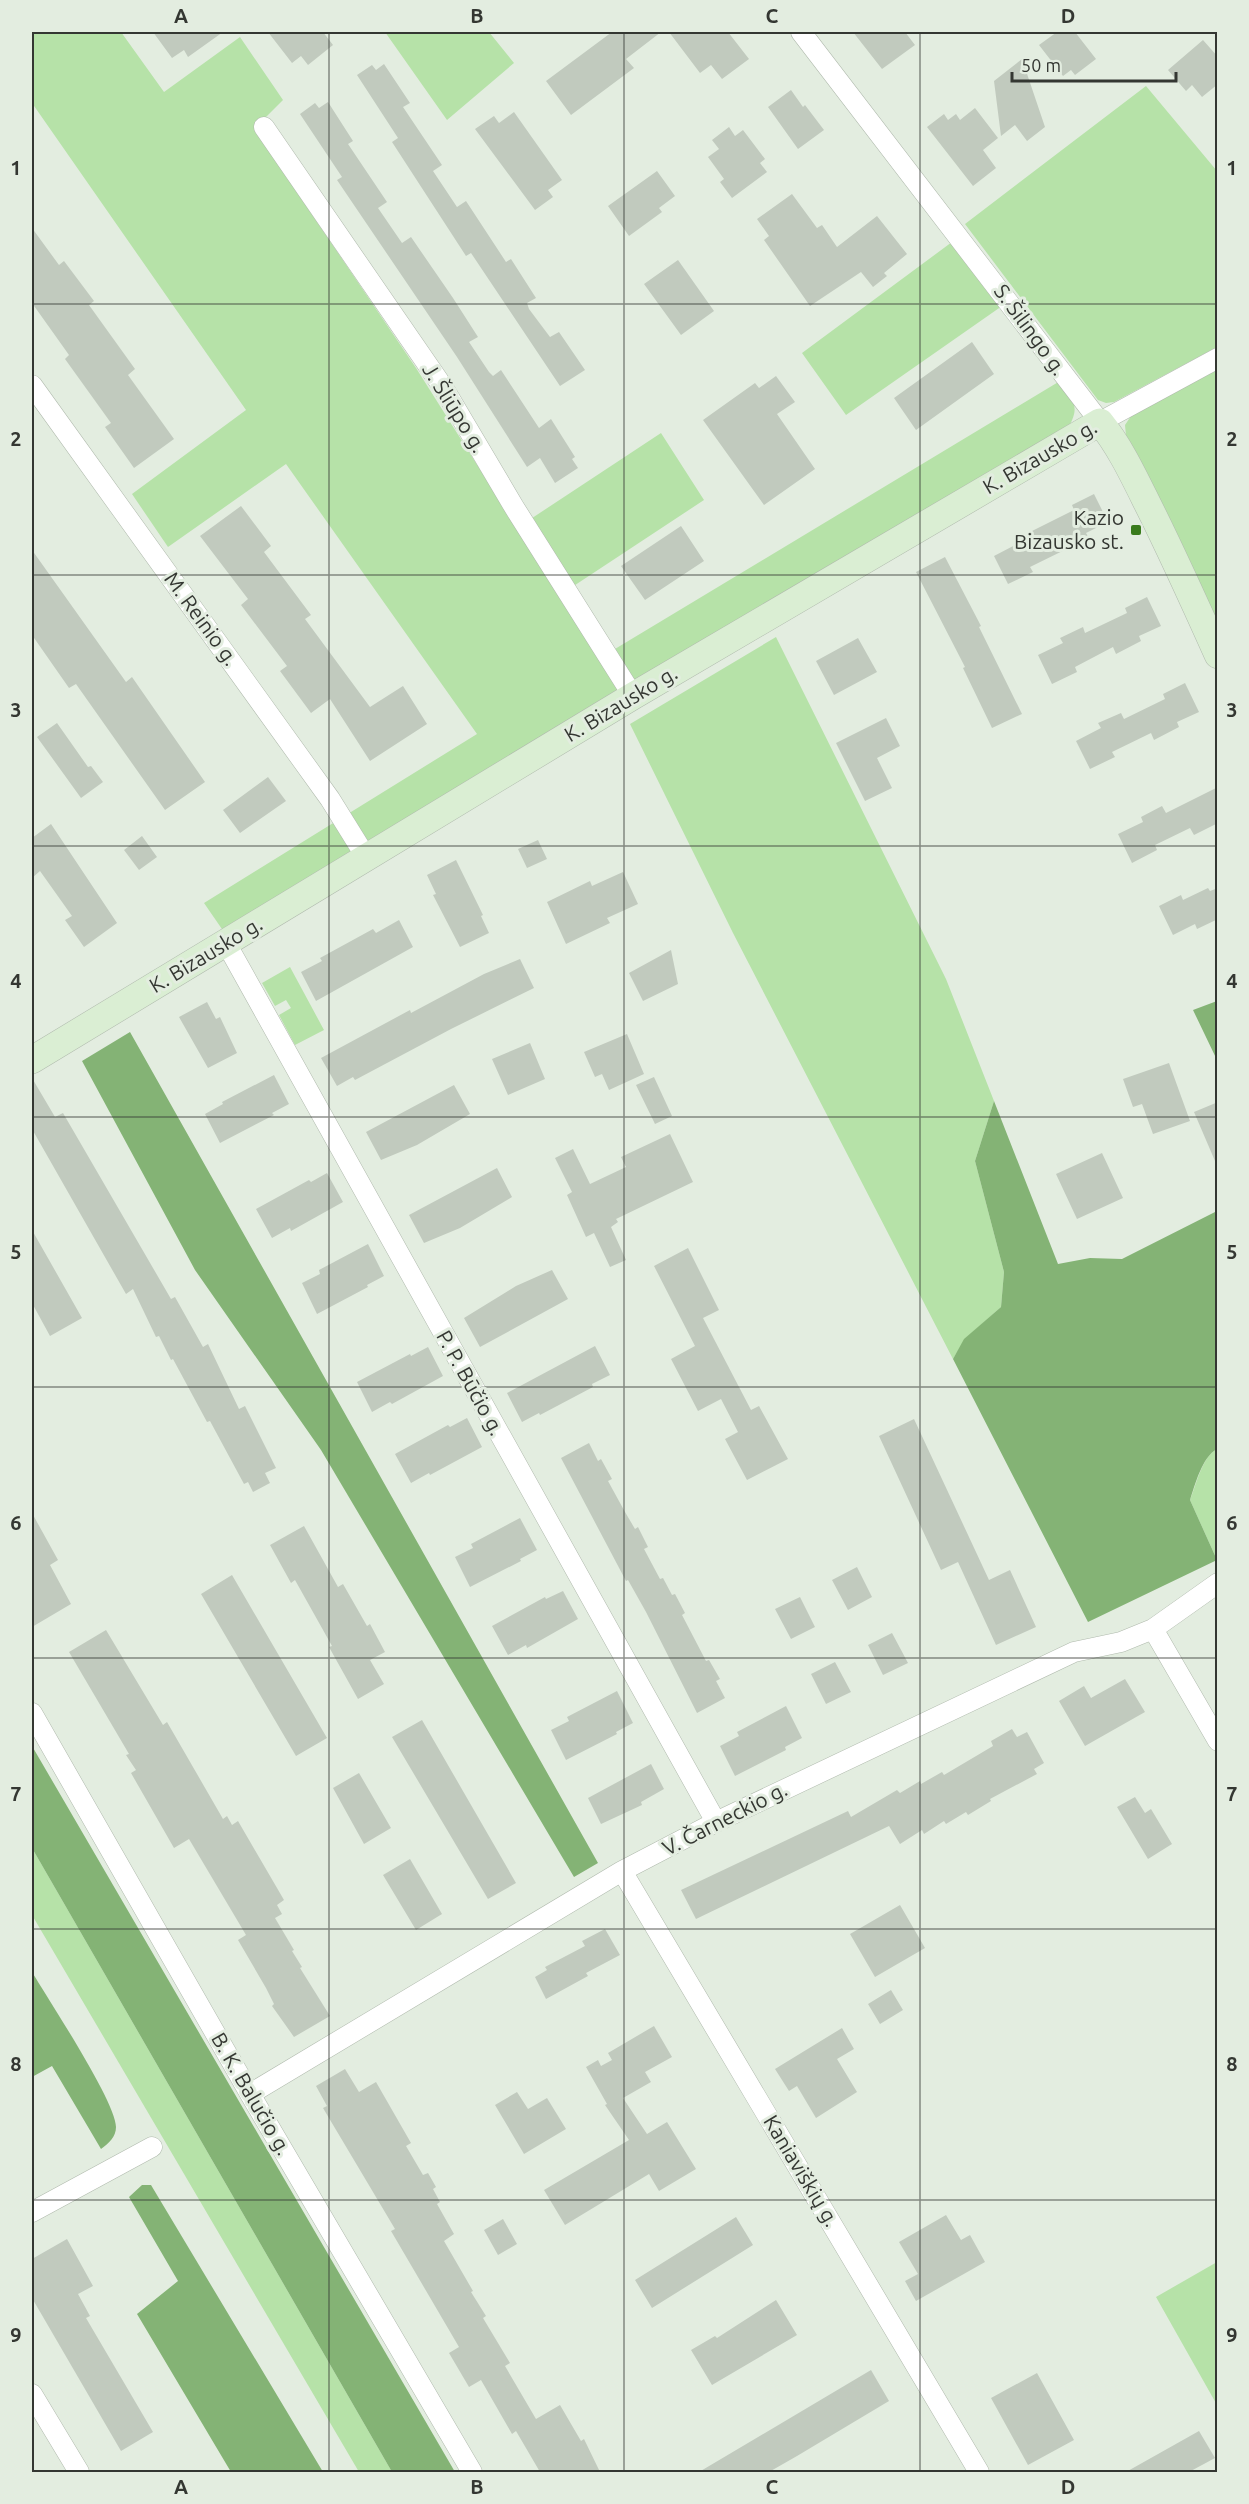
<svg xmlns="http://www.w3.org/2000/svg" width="1249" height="2504" font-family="Ubuntu,sans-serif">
  <rect width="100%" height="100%" fill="#e3ede0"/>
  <!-- green -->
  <path fill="#b6e2a8" d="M32 32H121L164 92 240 37 283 100 254 129 416 368 517 528 661 433 704 500 560 595 600 658 1060 381C1073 400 1081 406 1068 428L224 932 204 903 477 734 286 464 168 547 132 494 246 410 32 103Z
    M385 32H489L514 63 447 120Z
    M1146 86 1217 171V347L1114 402 1106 403 1098 400 965 224Z
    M952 242 1002 306 846 415 802 353Z
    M1217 370V635L1126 436 1125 425 1131 416Z
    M776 637 946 979 994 1101 975 1161 1004 1272 1001 1307 965 1339 953 1359 733 933 630 724Z
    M290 967 324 1030 295 1045 279 1015 291 1008 286 1000 275 1006 262 983Z
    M1217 1449V1560L1190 1500C1196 1485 1202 1457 1217 1449Z
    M32 1848 392 2472H359L32 1915Z
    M1217 2262V2405L1156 2297Z"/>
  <!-- forest -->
  <path fill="#84b375" d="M1217 1001H1218L1217 1060 1193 1010Z
    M130 1032 598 1863 574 1877 321 1450 195 1270 82 1061Z
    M994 1101 1058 1264 1090 1258 1122 1259 1217 1211V1449C1202 1457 1195 1485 1190 1500L1217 1560 1088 1622 953 1359 964 1339 1001 1307 1004 1272 975 1161Z
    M32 1746 455 2472H392L32 1848Z
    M32 1972C48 1999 116 2102 116 2127 116 2137 109 2143 101 2149L52 2066 32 2077Z
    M142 2185H151L323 2472H231L137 2314 178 2281 129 2197Z"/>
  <!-- building -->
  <path fill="#c1cabe" d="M153 32H223L188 57 184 50 172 58Z
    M268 32H323L333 45 308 65 301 56 292 63Z
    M612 32H661L626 59 634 68 571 115 546 81Z
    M669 32H728L749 59 722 79 711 65 700 73Z
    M853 32H905L915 45 882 69Z
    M1057 32H1075L1096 59 1075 75 1071 70 1063 76 1039 45Z
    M1203 40 1218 57V84L1202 97 1192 85 1186 91 1168 70Z
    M1022 59 1045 127 1027 141 1015 125 1001 136 994 81Z
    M384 64 410 103 403 107 442 165 433 171 457 207 466 201 506 262 511 259 536 298 527 303 529 309 550 337 559 332 585 370 560 386 471 253 466 256 392 142 398 138 357 75 372 65 376 70Z
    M791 90 803 107 805 105 824 130 798 149 768 107Z
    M328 102 353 141 348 144 387 202 378 208 402 243 411 237 453 298 478 337 469 342 489 372 493 376 501 370 539 428 551 419 575 457 572 459 578 468 555 483 540 458 527 467 457 357 337 180 342 177 300 114 315 103 319 108Z
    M975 108 998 138 983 150 996 168 973 186 927 127 944 114 948 120 956 114 960 120Z
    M514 112 562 180 548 190 553 197 535 210 475 129 494 116 499 123Z
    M729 127 735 136 743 130 765 159 760 163 767 172 732 198 720 182 724 179 708 157 719 149 712 140Z
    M657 171 675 196 659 208 662 212 629 236 608 206Z
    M792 194 817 228 822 225 837 247 877 216 907 254 884 273 887 276 873 287 861 272 810 306 764 240 769 236 757 219Z
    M32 228 59 265 64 261 94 301 89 305 135 369 128 375 174 439 134 468 105 427 111 423 65 359 69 355 32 303Z
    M678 260 714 311 681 335 644 284Z
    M972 342 994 374 916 430 894 398Z
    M776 376 795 402 777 414 815 469 764 505 703 420 755 383 759 388Z
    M1094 494 1108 522 1086 533 1089 538 1030 567 1033 572 1008 584 994 556 1019 543 1016 539 1074 510 1072 505Z
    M241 506 271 546 264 552 311 615 305 619 370 707 403 686 427 724 370 761 330 699 311 713 280 671 287 666 241 605 248 599 200 536Z
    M681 526 704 561 645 600 621 566Z
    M32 550 126 682 132 677 205 782 165 810 76 684 69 688 32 635Z
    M945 557 981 626 979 627 1022 714 992 728 963 668 965 667 916 572Z
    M1147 597 1161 626 1139 636 1141 641 1116 654 1113 647 1075 667 1077 672 1052 684 1038 655 1063 643 1060 638 1083 627 1085 633 1127 613 1125 608Z
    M858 638 877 672 834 695 816 661Z
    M1185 683 1199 712 1177 722 1179 727 1154 740 1151 733 1112 752 1115 757 1090 769 1076 741 1101 728 1098 723 1121 713 1124 719 1165 699 1163 694Z
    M886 718 900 746 877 758 892 788 865 801 836 743Z
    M57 723 88 767 91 766 103 782 81 798 37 737Z
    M268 777 286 801 240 833 223 810Z
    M1218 787V823L1194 835 1190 828 1155 845 1157 850 1132 863 1118 834 1143 822 1141 817 1162 806 1166 813Z
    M51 824 117 923 84 947 65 920 72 916 40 871 32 878V838Z
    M142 836 157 857 139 870 124 850Z
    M538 840 547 859 527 868 518 849Z
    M456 860 483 915 481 916 489 933 460 947 433 895 436 894 427 875Z
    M623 872 638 904 607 918 610 923 566 944 547 902 590 881 592 886Z
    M1208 888 1210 891 1218 888V919L1197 929 1195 924 1173 935 1159 906 1181 895 1183 900Z
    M399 920 413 947 316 1001 301 972 322 961 320 958 373 929 376 933Z
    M671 950 678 984 643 1001 629 973Z
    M520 959 534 988 451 1029 355 1080 353 1077 337 1086 321 1058 410 1010 411 1013 484 974Z
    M207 1002 216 1019 220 1017 237 1053 208 1068 179 1017Z
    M627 1034 644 1074 609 1090 602 1074 595 1077 584 1052Z
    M530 1043 545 1079 508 1095 492 1059Z
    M1169 1063 1190 1121 1153 1134 1142 1104 1133 1107 1123 1079Z
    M274 1075 289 1104 272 1113 274 1115 220 1143 205 1114 223 1104 222 1102Z
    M654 1077 672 1116 655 1124 636 1085Z
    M32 1078 55 1117 63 1113 171 1299 175 1297 203 1347 208 1344 239 1409 245 1406 276 1468 265 1473 270 1483 253 1492 248 1482 244 1484 210 1421 207 1422 173 1359 171 1360 159 1336 156 1337 133 1289 126 1294 32 1129Z
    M454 1085 470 1114 417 1145 381 1160 366 1132Z
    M1218 1102V1168L1194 1112Z
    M670 1134 693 1182 616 1219 618 1222 611 1227 626 1260 610 1267 594 1233 586 1237 567 1195 572 1192 555 1158 573 1149 590 1184 626 1167 621 1157Z
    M1102 1153 1123 1198 1077 1219 1056 1174Z
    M497 1168 512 1197 460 1228 424 1243 409 1215Z
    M327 1173 343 1202 291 1231 290 1228 272 1238 256 1209 309 1180 311 1182Z
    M32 1230 82 1318 50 1336 32 1303Z
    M368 1244 384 1276 367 1285 368 1287 317 1314 302 1283 320 1274 319 1270Z
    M688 1248 719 1310 703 1318 751 1410 759 1406 788 1459 747 1480 725 1439 738 1432 721 1399 698 1411 671 1359 695 1346 654 1266Z
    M552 1270 568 1299 480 1347 464 1318 516 1286Z
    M595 1346 610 1375 592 1384 593 1387 540 1415 539 1413 522 1422 507 1393Z
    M428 1347 443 1376 392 1404 390 1402 372 1412 357 1382 410 1354 411 1356Z
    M467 1418 482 1447 430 1475 429 1473 411 1483 395 1454 448 1425 450 1427Z
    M914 1419 989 1580 1010 1570 1036 1627 996 1645 958 1562 941 1570 879 1436Z
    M589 1443 598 1461 601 1459 612 1479 608 1481 625 1512 635 1529 638 1527 648 1547 644 1549 660 1579 663 1578 672 1595 675 1594 685 1613 682 1615 706 1661 709 1660 720 1679 716 1681 725 1698 697 1713 646 1612 628 1580 626 1581 561 1458Z
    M32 1513 58 1560 50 1565 71 1604 32 1627Z
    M520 1518 537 1550 520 1559 521 1561 470 1587 455 1557 473 1548 471 1544Z
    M304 1526 338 1587 343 1584 367 1626 370 1624 385 1652 370 1660 384 1684 358 1699 329 1647 332 1646 295 1580 291 1583 270 1545Z
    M857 1567 872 1597 848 1610 832 1580Z
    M232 1575 327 1738 296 1756 201 1594Z
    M563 1591 578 1619 527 1648 526 1645 508 1655 492 1626 545 1597 546 1599Z
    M800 1597 815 1627 791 1639 775 1609Z
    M106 1630 163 1725 167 1722 223 1819 227 1816 232 1825 238 1821 284 1900 277 1905 282 1914 275 1918 294 1950 292 1951 302 1967 300 1968 330 2016 294 2037 272 2006 274 2004 266 1988 238 1940 246 1935 189 1839 174 1848 131 1773 136 1770 126 1755 129 1754 69 1652Z
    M892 1633 908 1663 883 1675 868 1645Z
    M835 1662 851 1692 826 1704 811 1674Z
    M1125 1679 1145 1712 1085 1746 1059 1701 1084 1686 1091 1698Z
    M617 1691 633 1723 616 1732 617 1734 566 1760 551 1730 569 1721 567 1717Z
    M786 1706 802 1738 785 1747 786 1750 735 1776 720 1746 739 1736 737 1732Z
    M422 1720 516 1883 488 1899 392 1737Z
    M1012 1729 1017 1737 1027 1732 1044 1763 1034 1769 1037 1774 990 1799 991 1801 968 1815 966 1812 946 1824 944 1821 924 1834 922 1830 900 1844 889 1826 696 1919 681 1890 848 1811 851 1817 897 1790 900 1793 920 1781 921 1784 942 1772 944 1775 993 1746 991 1741Z
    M651 1764 664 1789 641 1802 642 1805 601 1824 588 1798Z
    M359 1773 391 1828 364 1844 333 1788Z
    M1135 1797 1145 1813 1151 1809 1172 1844 1148 1859 1117 1807Z
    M410 1859 442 1914 416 1930 383 1875Z
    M900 1905 925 1948 875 1977 850 1934Z
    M605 1929 620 1955 586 1973 588 1976 546 1999 535 1977 547 1970 545 1967 585 1946 582 1941Z
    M891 1990 903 2010 880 2024 868 2004Z
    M654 2026 672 2057 645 2072 651 2082 623 2098 647 2134 667 2122 696 2169 659 2191 649 2174 565 2225 544 2190 629 2140 605 2105 607 2104 586 2067 598 2060 601 2066 612 2060 608 2053Z
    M842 2028 854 2049 837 2059 857 2092 816 2118 797 2086 789 2091 775 2069Z
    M345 2069 359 2092 376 2082 411 2143 406 2146 423 2175 428 2173 436 2187 433 2189 440 2202 437 2204 454 2234 444 2241 473 2291 471 2292 486 2316 483 2318 510 2363 505 2366 536 2419 560 2405 581 2441 584 2439 600 2472H540L516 2431 512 2434 481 2380 469 2387 449 2353 459 2347 391 2231 395 2229 323 2108 327 2106 316 2086Z
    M517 2092 528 2109 547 2098 566 2129 524 2154 495 2105Z
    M946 2215 961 2240 970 2235 985 2262 916 2301 905 2281 918 2274 899 2242Z
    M736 2217 753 2245 652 2308 635 2280Z
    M503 2219 517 2244 498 2255 484 2230Z
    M67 2239 93 2286 78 2294 90 2316 86 2318 153 2432 121 2451 32 2298V2259Z
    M776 2300 797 2335 712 2385 691 2350 715 2336 717 2338Z
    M871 2370 889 2401 797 2456 769 2472H699Z
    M1037 2373 1074 2440 1028 2465 991 2398Z
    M1199 2431 1215 2458 1189 2472H1126Z"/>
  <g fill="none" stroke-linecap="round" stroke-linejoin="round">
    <!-- street casing -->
    <g stroke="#b0baad" stroke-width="21">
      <path id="street" d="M801 32 1100 422 1218 358
        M264 127 443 387 514 507 633 696
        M32 385 330 799 366 857
        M226 943 716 1822
        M1153 1629 1218 1741
        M32 1713 250 2094 472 2472
        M622 1871 979 2472
        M250 2094 622 1871 716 1822 1074 1652 1121 1642 1153 1629 1218 1583
        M32 2212 152 2147
        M32 2394 79 2472"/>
    </g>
    <!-- secondary casing -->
    <g stroke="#b0baad" stroke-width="28">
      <path id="secondary" d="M32 1060 633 696 1100 422C1121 448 1135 479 1150 509 1174 557 1196 606 1218 655"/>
    </g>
    <!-- street -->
    <use href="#street" stroke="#fff" stroke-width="20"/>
    <!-- secondary -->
    <use href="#secondary" stroke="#daeed3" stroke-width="27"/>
  </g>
  <!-- grid -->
  <path fill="none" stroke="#343732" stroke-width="1.5" stroke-opacity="0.55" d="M329 32V2472M624 32V2472M920 32V2472M32 304H1218M32 575H1218M32 846H1218M32 1117H1218M32 1387H1218M32 1658H1218M32 1929H1218M32 2200H1218"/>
  <!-- markers -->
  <rect fill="#397b1c" stroke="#e3ede0" stroke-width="2" x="1130" y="524" width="12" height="12" rx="3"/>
  <g text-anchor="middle" stroke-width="6" stroke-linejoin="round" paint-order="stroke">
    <!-- street labels -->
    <g font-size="21" fill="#343732" stroke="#e3ede0">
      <text transform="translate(1030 330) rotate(54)" y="7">S. Šilingo g.</text>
      <text transform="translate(454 408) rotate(58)" y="7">J. Šliūpo g.</text>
      <text transform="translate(1040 457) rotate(-30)" y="7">K. Bizausko g.</text>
      <text transform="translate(201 619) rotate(54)" y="7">M. Reinio g.</text>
      <text transform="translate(621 704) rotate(-31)" y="7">K. Bizausko g.</text>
      <text transform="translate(206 955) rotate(-31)" y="7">K. Bizausko g.</text>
      <text transform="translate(470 1383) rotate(61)" y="7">P. P. Būčio g.</text>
      <text transform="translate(725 1819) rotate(-27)" y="7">V. Čarneckio g.</text>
      <text transform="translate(251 2094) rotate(60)" y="7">B. K. Balučio g.</text>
      <text transform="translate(801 2171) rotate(59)" y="7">Kaniaviškių g.</text>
    </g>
    <!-- poi labels -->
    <g font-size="21" fill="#343732" stroke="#e3ede0" text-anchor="end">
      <text x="1124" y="525">Kazio<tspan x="1124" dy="24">Bizausko st.</tspan></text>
    </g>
  </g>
  <!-- border -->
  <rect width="1249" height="2504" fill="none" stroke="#e3ede0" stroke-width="66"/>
  <!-- scale -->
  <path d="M1012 72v9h164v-9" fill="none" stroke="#343732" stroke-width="3"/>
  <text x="1021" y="72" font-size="18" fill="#343732" stroke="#e3ede0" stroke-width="4.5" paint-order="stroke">50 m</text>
  <rect x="33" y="33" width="1183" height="2438" fill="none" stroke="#343732" stroke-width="2"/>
  <g font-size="20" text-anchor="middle" font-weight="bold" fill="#343732">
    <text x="181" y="23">A</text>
    <text x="477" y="23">B</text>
    <text x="772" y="23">C</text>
    <text x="1068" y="23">D</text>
    <text x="16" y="175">1</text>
    <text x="1232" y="175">1</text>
    <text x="16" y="446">2</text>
    <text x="1232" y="446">2</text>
    <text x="16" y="717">3</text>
    <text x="1232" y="717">3</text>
    <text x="16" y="988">4</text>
    <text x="1232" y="988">4</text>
    <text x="16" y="1259">5</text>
    <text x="1232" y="1259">5</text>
    <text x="16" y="1530">6</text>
    <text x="1232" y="1530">6</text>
    <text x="16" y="1801">7</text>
    <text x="1232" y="1801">7</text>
    <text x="16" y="2071">8</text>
    <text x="1232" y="2071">8</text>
    <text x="16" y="2342">9</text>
    <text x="1232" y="2342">9</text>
    <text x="181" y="2494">A</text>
    <text x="477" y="2494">B</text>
    <text x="772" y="2494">C</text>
    <text x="1068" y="2494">D</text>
  </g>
</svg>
